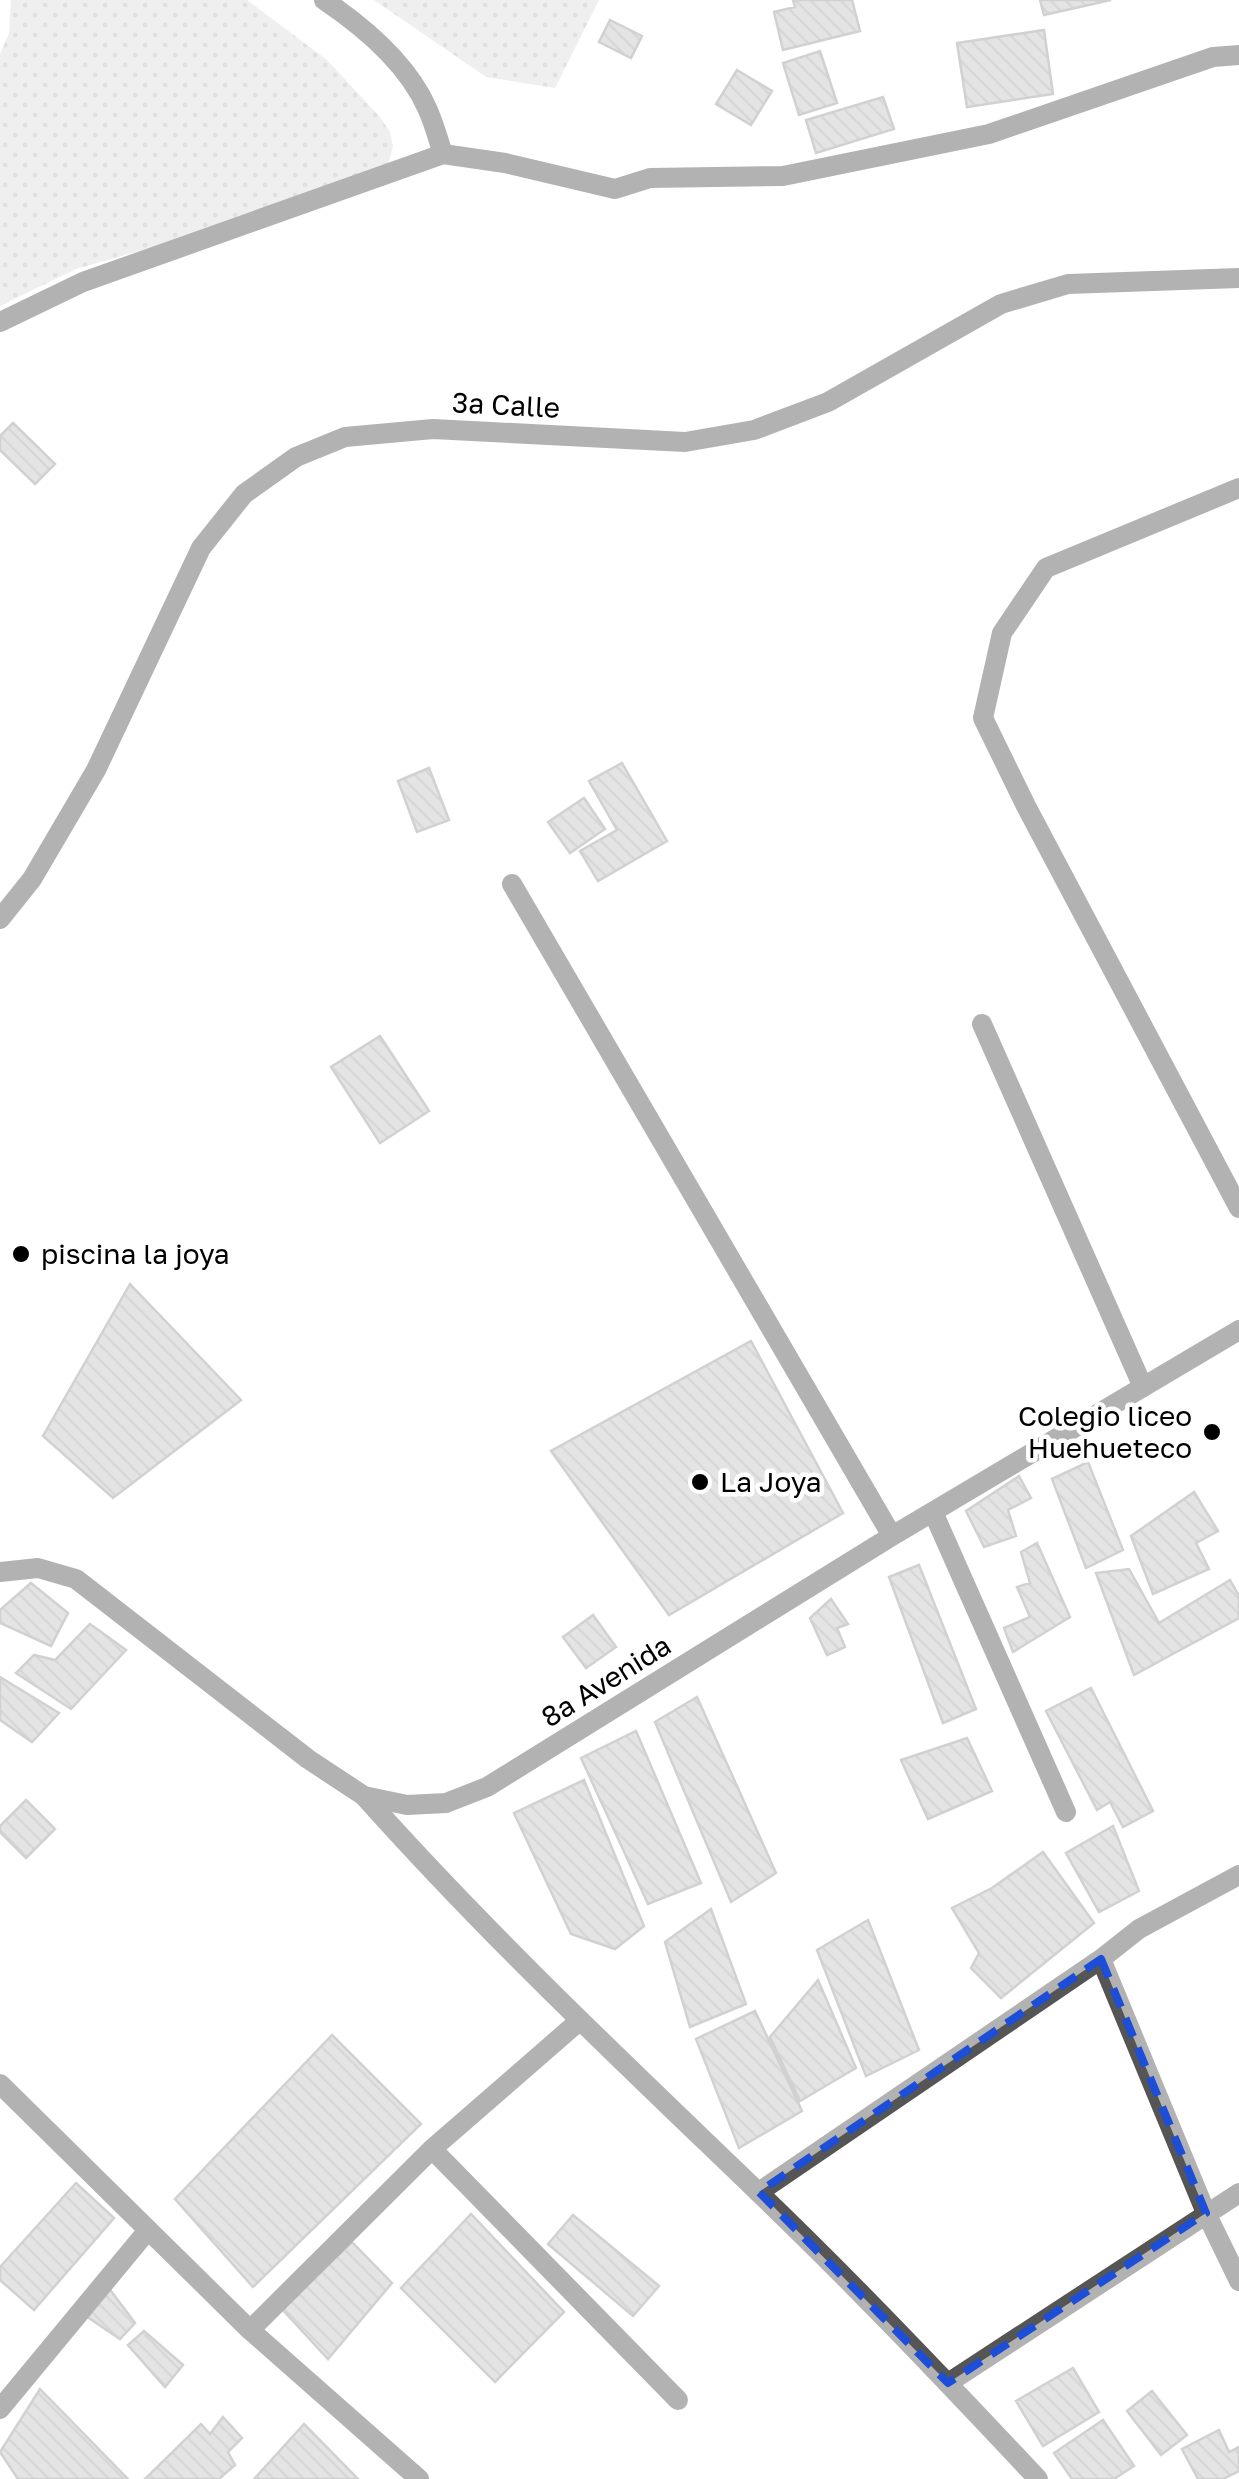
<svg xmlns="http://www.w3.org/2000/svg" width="1239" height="2479" font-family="'Golos Text',sans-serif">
  <defs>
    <pattern id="green-dots" width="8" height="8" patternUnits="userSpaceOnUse" patternTransform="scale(2.5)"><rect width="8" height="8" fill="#dcdcdc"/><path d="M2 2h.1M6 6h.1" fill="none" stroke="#bbb" stroke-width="1.8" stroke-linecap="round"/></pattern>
    <pattern id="building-back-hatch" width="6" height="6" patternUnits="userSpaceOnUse" patternTransform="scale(2.5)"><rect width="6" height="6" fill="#c4c4c4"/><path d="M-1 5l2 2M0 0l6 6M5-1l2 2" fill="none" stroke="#a7a7a7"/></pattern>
  </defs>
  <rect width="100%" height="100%" fill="#fff"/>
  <!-- green -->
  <path fill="url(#green-dots)" d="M11 0H247L327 60 379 116 390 132 393 146 388 167 356 189 76 269 0 306V54L9 33Z
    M374 0H599L555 88 486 77Z"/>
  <!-- building -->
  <path fill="url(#building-back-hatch)" stroke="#999" stroke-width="2.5" d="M793 0H852L860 31 783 50 774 12 795 7Z
    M1040 0H1111L1044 15Z
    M610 20 642 36 631 58 599 42Z
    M1044 30 1053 94 967 107 957 43Z
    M820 51 837 103 799 115 783 63Z
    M737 70 772 91 751 125 716 104Z
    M883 97 894 129 816 153 806 120Z
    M13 423 55 464 35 484 0 450V436Z
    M622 763 667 841 598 881 580 851 617 830 589 781Z
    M429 768 449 820 417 832 398 781Z
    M584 798 605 829 570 853 548 822Z
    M380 1036 429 1111 380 1143 331 1067Z
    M130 1284 241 1400 113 1498 43 1436Z
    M751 1341 843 1513 669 1615 551 1451Z
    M1088 1462 1123 1550 1086 1568 1052 1479Z
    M1019 1476 1031 1498 1008 1510 1016 1536 984 1547 966 1511Z
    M1194 1492 1218 1531 1196 1543 1209 1569 1153 1594 1131 1536Z
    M1037 1543 1070 1617 1013 1652 1004 1628 1030 1617 1017 1587 1030 1583 1021 1552Z
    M919 1565 976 1709 943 1723 889 1577Z
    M1129 1569 1159 1623 1230 1580 1239 1596V1618L1134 1675 1096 1573Z
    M31 1583 68 1613 51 1646 0 1623V1610Z
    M831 1599 848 1624 837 1628 845 1647 827 1655 810 1618Z
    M593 1615 616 1647 586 1668 563 1637Z
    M90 1624 126 1650 71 1709 16 1673 34 1655 55 1660Z
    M0 1677 59 1713 32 1742 0 1720Z
    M1091 1688 1153 1811 1123 1827 1110 1802 1097 1810 1046 1711Z
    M697 1697 776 1873 731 1902 655 1722Z
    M636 1731 701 1883 648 1904 581 1758Z
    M967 1738 992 1791 928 1819 901 1760Z
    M584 1780 644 1926 615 1949 571 1934 514 1813Z
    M26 1800 55 1829 26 1858 0 1832V1826Z
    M1113 1826 1139 1891 1099 1912 1066 1853Z
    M1043 1852 1094 1923 1001 1998 971 1968 979 1953 952 1908 992 1888Z
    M711 1909 746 2004 690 2027 665 1942Z
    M868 1920 919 2050 866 2076 817 1950Z
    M818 1980 856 2068 800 2101 770 2037Z
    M755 2011 802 2111 739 2148 696 2039Z
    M332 2035 421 2124 253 2287 175 2199Z
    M76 2183 114 2218 34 2310 0 2280V2267Z
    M471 2214 564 2312 495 2382 401 2288Z
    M573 2215 659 2286 633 2316 548 2244Z
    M352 2242 392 2283 328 2359 282 2309Z
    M108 2287 135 2323 120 2339 83 2314Z
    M144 2331 183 2365 165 2387 128 2345Z
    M1073 2368 1099 2412 1043 2446 1016 2401Z
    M40 2389 128 2479H18L0 2452Z
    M1152 2391 1187 2435 1161 2455 1127 2411Z
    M223 2417 242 2438 228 2452 235 2465 219 2479H145L201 2424 210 2434Z
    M1103 2420 1134 2466 1114 2479H1072L1054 2453Z
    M304 2424 358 2479H254Z
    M1219 2430 1229 2452 1239 2447V2471L1223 2479H1198L1182 2449Z"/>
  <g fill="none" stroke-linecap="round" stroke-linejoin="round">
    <!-- service -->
    <path stroke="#555" stroke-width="20" d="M1239 488 1046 568 1002 633 983 718 1026 806 1239 1208
      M982 1024 1143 1387
      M933 1512 1066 1812"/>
    <!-- minor -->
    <path stroke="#555" stroke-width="20" d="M324 0C364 27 407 63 427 108 434 123 438 139 443 154
      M0 322 83 282 443 154 505 163 615 189 650 178 783 176 989 134 1213 57 1239 55
      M512 884 892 1536
      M0 1572 38 1568 76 1579 308 1759 364 1796 407 1805 446 1803 487 1787 892 1536 1239 1330
      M364 1796C489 1936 621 2060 756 2190 853 2283 946 2381 1038 2479
      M1101 1959 1206 2213 1239 2281
      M0 2084 250 2330 419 2479
      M432 2149 678 2400
      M759 2192 1101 1959 1139 1929 1239 1875
      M250 2330 432 2149 578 2022
      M948 2383 1239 2193
      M0 2409 148 2230"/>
    <!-- tertiary -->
    <path stroke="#555" stroke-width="20" d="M0 919 32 879 96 770 201 548 244 494 296 457 345 437 433 429 685 442 754 430 828 402 1001 304 1068 284 1239 278"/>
  </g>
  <!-- marked area -->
  <path d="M0 0H1239V2479H0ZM1101 1959 1206 2213 948 2383 759 2192Z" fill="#fff" fill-opacity=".55" fill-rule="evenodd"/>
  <path fill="none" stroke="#1d4ed8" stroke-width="8" stroke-dasharray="20 12" stroke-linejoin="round" d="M1101 1959 1206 2213 948 2383 759 2192Z"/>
  <!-- markers -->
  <g fill="#000" stroke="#fff" stroke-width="4">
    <circle cx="21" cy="1254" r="10"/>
    <circle cx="1212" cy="1432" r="10"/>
    <circle cx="700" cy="1482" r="10"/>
  </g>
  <g text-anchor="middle" stroke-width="9" stroke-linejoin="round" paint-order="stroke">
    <!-- street labels -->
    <g font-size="28" fill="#000" stroke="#fff">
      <text transform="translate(506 405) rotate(3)" y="10">3a Calle</text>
      <text transform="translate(606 1681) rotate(-32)" y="10">8a Avenida</text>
    </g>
    <!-- poi labels -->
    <g font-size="28" fill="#000" stroke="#fff" text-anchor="start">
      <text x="41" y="1264">piscina la joya</text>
      <text x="1192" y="1426" text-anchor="end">Colegio liceo<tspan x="1192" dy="32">Huehueteco</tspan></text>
      <text x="720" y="1492">La Joya</text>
    </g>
  </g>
</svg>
